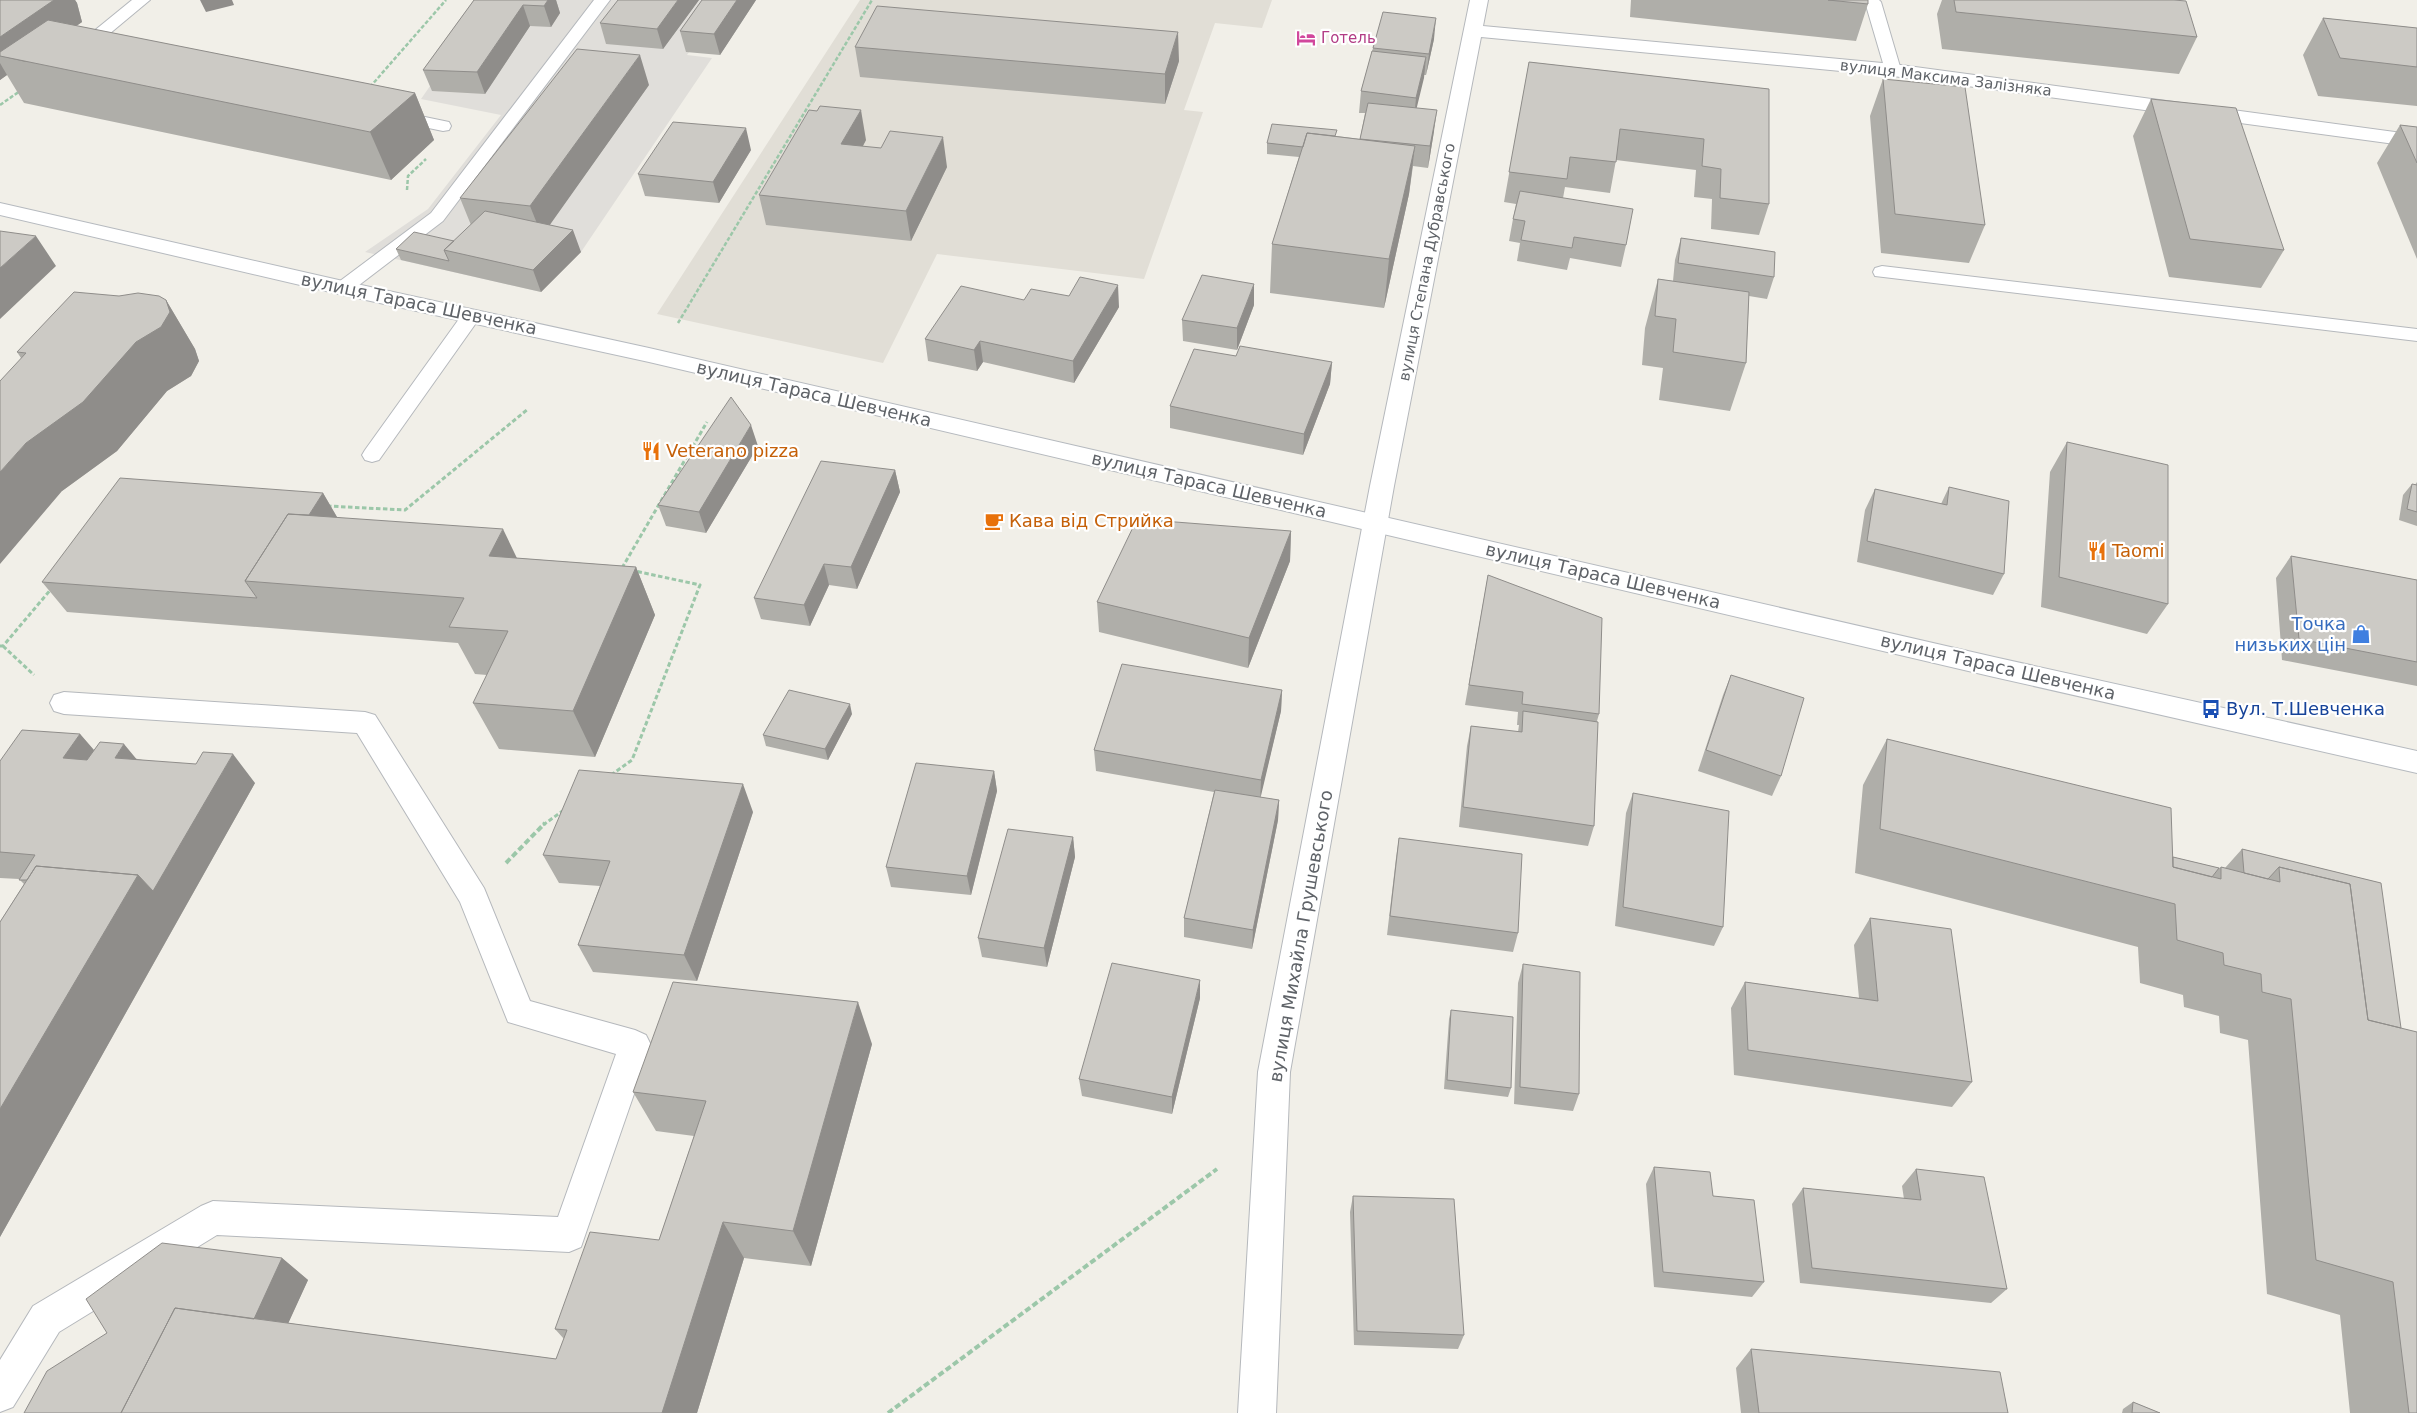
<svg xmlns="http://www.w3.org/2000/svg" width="2417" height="1413" font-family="'DejaVu Sans',sans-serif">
  <rect width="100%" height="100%" fill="#f1efe8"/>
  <!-- industrial -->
  <path fill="#e0deda" d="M490 0H725L687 55 712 58 581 252 541 292 365 252 428 209 501 115 421 99Z"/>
  <!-- education -->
  <path fill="#e1ded6" d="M860 0H1272L1262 28 1215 23 1184 110 1203 112 1144 279 937 254 883 363 657 314Z"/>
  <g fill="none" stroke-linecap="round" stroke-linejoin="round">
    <!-- service casing -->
    <g stroke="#b5b8bc" stroke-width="2">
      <path id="service" d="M132 0H150L96 45 98 48 96 51 90 53 78 50 76 47 78 44Z
        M594 0H610L443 221 350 292 343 294 336 292 334 288 336 284 431 213Z
        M1867 0H1879L1881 2 1901 70 1899 73H1887L1885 70 1865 2Z
        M396 111 449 122 451 126 449 130 443 131 390 120 388 116 390 112Z
        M1882 266 2417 329V341L1875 276 1873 272 1875 268Z
        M471 310 478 312 481 316 379 460 372 462 365 460 362 455 365 450 464 312Z"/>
    </g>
    <!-- minor casing -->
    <g stroke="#b5b8bc" stroke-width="2">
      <path id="minor" d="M1470 0H1488L1483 26 1893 64 2417 135V147L1893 76 1481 37 1394 486 1290 1072 1276 1413H1238L1258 1072 1370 486Z
        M64 692 365 712 375 715 484 888 530 1001 635 1030 646 1035 651 1045 581 1247 569 1252 217 1235 59 1332 13 1407 0 1412V1360L33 1306 201 1206 213 1201 558 1217 616 1054 508 1022 460 902 357 733 64 714 54 711 50 703 54 695Z"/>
    </g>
    <!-- secondary casing -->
    <g stroke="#b6babf" stroke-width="2">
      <path id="secondary" d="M0 203 343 281 649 348 1994 657 2417 751V773L1994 677 649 362 343 295 0 215Z"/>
    </g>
    <!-- path-far2 -->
    <path stroke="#9cc7a9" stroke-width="2.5" stroke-dasharray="4 2" stroke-linecap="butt" d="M370 87 446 0
      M0 105 20 91
      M407 190 408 176 426 159
      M678 323 872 0"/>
    <!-- path-far1 -->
    <path stroke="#9cc7a9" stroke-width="3" stroke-dasharray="4.5 2.5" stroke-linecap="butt" d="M327 506 405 510 528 409
      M622 568 707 422
      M0 646H3L52 588
      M3 646 34 675
      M611 775 632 760 700 585 635 571
      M543 825 564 810"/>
    <!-- path -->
    <path stroke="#9cc7a9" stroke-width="4" stroke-dasharray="6 3" stroke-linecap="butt" d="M506 863 545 823
      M888 1413 1217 1169"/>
    <!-- service -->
    <use href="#service" fill="#fff" fill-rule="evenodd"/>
    <!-- minor -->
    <use href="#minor" fill="#fff" fill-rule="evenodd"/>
    <!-- secondary -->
    <use href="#secondary" fill="#fff" fill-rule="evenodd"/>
  </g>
  <!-- wall -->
  <path fill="#afaea9" d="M0 0H75L77 3 82 22 76 26 415 93 434 140 391 180 24 103 7 75 0 80Z
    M474 0H556L560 13 551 27 530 26 485 94 432 91 423 70Z
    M699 0 663 49 606 44 600 23Z
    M702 0H756L720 55 686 52 680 31Z
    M1631 0H1868V4L1856 41 1630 17Z
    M1942 0H2174L2197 37 2179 74 1942 49 1937 14Z
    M2323 18 2417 28V106L2318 96 2303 55Z
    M1434 39 1426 75H1424L1416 108 1434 131 1428 168 1413 166 1409 194 1384 308 1270 293 1272 244 1299 157 1267 154V143L1336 136 1360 139 1365 113H1359L1361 91 1373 48Z
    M855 47 1179 61 1165 104 860 77Z
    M1529 62 1769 89V204L1759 235 1711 229 1712 199 1694 197 1696 170 1616 160 1610 193 1565 187 1563 198 1626 245 1621 267 1570 258 1567 270 1517 261 1520 243 1509 241 1513 219 1516 204 1504 202Z
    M1883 79 1985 225 1969 263 1881 253 1870 116Z
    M649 85 549 225 581 252 541 292 401 260 396 249 454 241 471 225 460 198Z
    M2151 99 2284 250 2261 288 2169 277 2133 136Z
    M2400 125 2417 127V259L2377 163Z
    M866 140 863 146 947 167 911 241 766 225 759 195Z
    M751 150 719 203 645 196 638 174Z
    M1681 238 1774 277 1767 299 1749 296 1746 363 1730 411 1659 400 1663 368 1642 365 1645 328 1658 279 1673 281 1675 260Z
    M166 300 195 349 199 361 191 376 167 391 117 451 62 491 21 358 17 352Z
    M1024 300 1119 307 1074 383 983 362 977 371 928 361 925 339Z
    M1254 305 1237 350 1183 341 1182 320Z
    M1236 356 1332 362 1330 384 1303 455 1170 428V406Z
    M2067 442 2168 604 2147 634 2041 607 2050 472Z
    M758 446 706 533 666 526 658 505Z
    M895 470 900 492 857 589 829 585 810 626 761 619 754 598Z
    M2417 482V526L2399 520 2403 495 2412 484 2415 485Z
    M1949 487 2004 574 1993 595 1857 562 1865 510 1875 489 1941 504Z
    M323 493 337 517 517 558 636 567 655 615 595 757 499 749 473 703 487 675 475 674 458 643 67 612 42 582Z
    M1291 531 1290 561 1248 668 1099 632 1097 602Z
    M2291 556 2417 580V686L2282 660 2276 578Z
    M1488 575 1599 714 1597 721 1594 826 1588 846 1459 827 1467 746 1471 726 1518 732 1519 725H1517L1518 712 1465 705Z
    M1731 675 1781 776 1772 796 1698 771 1723 695Z
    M1282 690 1281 711 1260 797 1279 800 1278 820 1252 949 1184 937V918L1214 792 1096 771 1094 750Z
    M852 714 828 760 766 746 763 735Z
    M80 734 94 750 255 783 0 1237V922L24 884 19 879 0 878V761Z
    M1887 739 2173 857 2219 868 2221 867 2225 868 2242 849 2381 883 2417 1413H2350L2340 1315 2267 1294 2248 1040 2220 1033 2219 1016 2184 1007 2183 995 2140 983 2138 947 1855 873 1863 785Z
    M994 771 997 791 971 895 891 887 886 867Z
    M1633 793 1723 927 1714 946 1615 926 1626 813Z
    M753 812 697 981 593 972 578 945 600 886 559 883 543 855Z
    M1073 837 1075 857 1047 967 982 957 978 938Z
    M1399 838 1518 933 1513 952 1387 935 1396 858Z
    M1870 918 1972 1082 1952 1107 1734 1075 1731 1008 1745 982 1859 998 1854 945Z
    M1523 964 1579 1094 1573 1111 1514 1104 1518 983Z
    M1200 998 1172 1114 1082 1096 1079 1079Z
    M1451 1010 1511 1088 1508 1097 1444 1089 1449 1019Z
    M872 1044 811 1266 744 1258 697 1413H24L282 1258 308 1280 288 1323 556 1359 564 1339 555 1329 659 1240 694 1136 656 1131 633 1092Z
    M1654 1167 1713 1196 1764 1282 1752 1297 1654 1287 1646 1184Z
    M1916 1169 2007 1289 1991 1303 1800 1283 1792 1204 1803 1188 1904 1199 1902 1186Z
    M1353 1196 1464 1335 1458 1349 1354 1345 1350 1212Z
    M1751 1349 2008 1413H1741L1736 1368Z
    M2133 1402 2160 1413H2122L2123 1409Z"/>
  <!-- shaded-wall -->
  <path fill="#8f8d8a" d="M54 0H75L77 3 82 22 26 62 0 56V37Z
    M200 0H232L234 5 206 12Z
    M548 0H556L560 13 551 27 544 6Z
    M678 0H699L663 49 657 29Z
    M737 0H756L720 55 714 34Z
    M523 5 530 26 485 94 477 72Z
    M1436 18 1434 39 1426 75 1429 54Z
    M1178 32 1179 61 1165 104V74Z
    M640 55 649 85 542 236 530 206Z
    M1426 57 1424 78 1414 119 1416 98Z
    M0 63 7 75 0 80Z
    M415 93 434 140 391 180 370 132Z
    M861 110 866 140 847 175 841 144Z
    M1437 110 1434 131 1428 168 1430 146Z
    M746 128 751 150 719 203 713 182Z
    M943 137 947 167 911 241 906 211Z
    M1415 146 1409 194 1384 308 1389 259Z
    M573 230 581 252 541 292 533 270Z
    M36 236 56 266 0 319V268Z
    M1254 284V305L1237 350V328Z
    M1118 285 1119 307 1074 383 1073 361Z
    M166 300 195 349 199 361 191 376 167 391 117 451 62 491 0 564V472L26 443 136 342Z
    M980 341 983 362 977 371 974 350Z
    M1332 362 1330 384 1303 455 1304 434Z
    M751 425 758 446 706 533 699 512Z
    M895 470 900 492 857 589 851 567Z
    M323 493 341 524 267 582Z
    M503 529 526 577 489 556Z
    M1291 531 1290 561 1248 668 1249 638Z
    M824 564 829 585 810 626 804 605Z
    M636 567 655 615 595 757 573 711Z
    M1282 690 1281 711 1260 800 1261 780Z
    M850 704 852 714 828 760 825 749Z
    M80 734 105 763 63 758Z
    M124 744 148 773 115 758Z
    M233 754 255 783 179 918 153 891Z
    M994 771 997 791 971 895 967 876Z
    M743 784 753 812 697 981 684 955Z
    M1279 800 1278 820 1252 949 1253 930Z
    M1073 837 1075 857 1047 967 1044 948Z
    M138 875 179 918 0 1237V1109Z
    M1200 980V998L1172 1114V1097Z
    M858 1002 872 1044 811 1266 793 1231Z
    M723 1222 744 1258 697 1413H662Z
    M282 1258 308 1280 277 1348 249 1328Z"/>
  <!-- building -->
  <path fill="#cccac5" stroke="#8f8d8a" d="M0 0H54L0 37Z
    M474 0H548L544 6 523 5 477 72 423 70Z
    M618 0H678L657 29 600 23Z
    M702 0H737L714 34 680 31Z
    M1828 0H1868V4Z
    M1954 0H2174L2186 1 2197 37 1956 12Z
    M877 6 1178 32 1165 74 855 47Z
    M1383 12 1436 18 1429 54 1373 48Z
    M2323 18 2417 28V67L2340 58Z
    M48 20 415 93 370 132 0 56V52Z
    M577 49 640 55 530 206 460 198Z
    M1372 51 1426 57 1416 98 1361 91Z
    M1529 62 1769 89V204L1720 198 1721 169 1702 166 1704 139 1620 129 1616 162 1570 157 1567 179 1509 172Z
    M1883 79 1965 87 1985 225 1895 214Z
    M2151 99 2236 108 2284 250 2190 239Z
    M1368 103 1437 110 1430 146 1360 139Z
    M820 106 861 110 841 144 881 148 890 131 943 137 906 211 759 195 809 110 817 111Z
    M673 122 746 128 713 182 638 174Z
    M1272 124 1337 130 1335 136 1307 133 1303 147 1267 143Z
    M2400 125 2417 127V163Z
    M1307 133 1415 146 1389 259 1272 244Z
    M1520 191 1633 209 1626 245 1574 237 1572 248 1521 240 1525 221 1513 219Z
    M485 211 573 230 533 270 444 250Z
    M0 231 36 236 0 268Z
    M414 232 454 241 444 250 449 261 396 249Z
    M1681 238 1775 252 1774 277 1678 263Z
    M1202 275 1254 284 1237 328 1182 320Z
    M1080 277 1118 285 1073 361 980 341 974 350 925 339 961 286 1024 300 1031 289 1069 296Z
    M1658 279 1749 292 1746 363 1673 352 1676 319 1655 316Z
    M74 292 119 296 138 293 159 296 166 300 170 312 161 327 136 342 83 402 26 443 0 472V381L26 353 17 352Z
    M1240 346 1332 362 1304 434 1170 406 1194 349 1236 356Z
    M731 397 751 425 699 512 658 505Z
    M2067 442 2168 465V604L2059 577Z
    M821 461 895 470 851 567 824 564 804 605 754 598Z
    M120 478 323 493 309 515 288 514 245 581 257 598 42 582Z
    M2412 484 2417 485V512L2407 509Z
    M1949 487 2009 501 2004 574 1867 541 1875 489 1947 505Z
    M288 514 503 529 489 556 636 567 573 711 473 703 508 631 449 627 464 598 245 581Z
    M1137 519 1291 531 1249 638 1097 602Z
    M2291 556 2417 580V662L2299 639Z
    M1488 575 1602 618 1599 714 1522 704 1523 692 1469 685Z
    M1122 664 1282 690 1261 780 1094 750Z
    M1731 675 1804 698 1781 776 1706 750Z
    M789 690 850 704 825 749 763 735Z
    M1523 711 1598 722 1594 826 1463 807 1471 726 1522 732Z
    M22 730 80 734 63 758 87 760 100 742 124 744 115 758 196 764 203 752 233 754 153 891 138 875 36 866 27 880H19L35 855 0 852V761Z
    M1887 739 2171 808 2173 867 2221 879V867L2280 882 2279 867 2350 884 2368 1020 2417 1032V1413H2409L2393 1282 2316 1260 2291 999 2262 992 2261 974 2224 965 2223 953 2177 940 2175 904 1880 829Z
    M916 763 994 771 967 876 886 867Z
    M579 770 743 784 684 955 578 945 610 861 543 855Z
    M1215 790 1279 800 1253 930 1184 918Z
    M1633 793 1729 811 1723 927 1623 907Z
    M1008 829 1073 837 1044 948 978 938Z
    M1399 838 1522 854 1518 933 1390 916Z
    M2242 849 2381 883 2401 1028 2368 1020 2350 884 2279 867 2268 879 2244 873Z
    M2173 857 2219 868 2212 877 2173 867Z
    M36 866 138 875 0 1109V922Z
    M1870 918 1951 929 1972 1082 1748 1050 1745 982 1878 1001Z
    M1112 963 1200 980 1172 1097 1079 1079Z
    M1523 964 1580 972 1579 1094 1520 1087Z
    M673 982 858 1002 793 1231 723 1222 662 1413H121L175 1308 556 1359 567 1330 555 1329 590 1232 659 1240 706 1101 633 1092Z
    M1451 1010 1513 1017 1511 1088 1447 1080Z
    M1654 1167 1710 1172 1713 1196 1754 1200 1764 1282 1663 1272Z
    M1916 1169 1984 1177 2007 1289 1812 1268 1803 1188 1921 1200Z
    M1353 1196 1454 1199 1464 1335 1357 1331Z
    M162 1243 282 1258 254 1319 175 1308 121 1413H24L47 1371 107 1333 86 1299Z
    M1751 1349 2000 1372 2008 1413H1759Z
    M2133 1402 2160 1413H2132Z"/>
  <!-- icons -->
  <defs>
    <g id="hotel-bare" transform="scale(1.5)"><path d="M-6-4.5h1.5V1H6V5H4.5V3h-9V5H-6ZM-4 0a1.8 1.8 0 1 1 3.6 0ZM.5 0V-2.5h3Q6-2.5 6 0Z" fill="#d1479c" stroke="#fff" stroke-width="2.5" paint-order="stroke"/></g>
    <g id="restaurant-bare" transform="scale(1.5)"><path d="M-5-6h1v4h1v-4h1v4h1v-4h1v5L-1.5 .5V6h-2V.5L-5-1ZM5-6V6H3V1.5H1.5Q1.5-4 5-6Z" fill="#e8710a" stroke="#fff" stroke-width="2.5" paint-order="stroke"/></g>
    <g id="cafe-bare" transform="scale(1.5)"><path d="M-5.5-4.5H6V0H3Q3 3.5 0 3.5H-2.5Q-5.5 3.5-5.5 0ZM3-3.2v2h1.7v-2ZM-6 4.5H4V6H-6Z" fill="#e8710a" stroke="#fff" stroke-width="2.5" paint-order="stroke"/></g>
    <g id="shop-bare" transform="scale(1.5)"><path d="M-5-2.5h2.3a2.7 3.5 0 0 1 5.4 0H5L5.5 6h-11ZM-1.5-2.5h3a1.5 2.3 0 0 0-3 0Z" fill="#3f7fe0" stroke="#fff" stroke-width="2.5" paint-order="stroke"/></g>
    <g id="bus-bare" transform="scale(1.5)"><path d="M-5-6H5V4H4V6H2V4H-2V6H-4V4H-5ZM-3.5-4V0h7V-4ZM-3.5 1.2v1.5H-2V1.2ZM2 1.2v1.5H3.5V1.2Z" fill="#1a4fb4" stroke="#fff" stroke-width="2.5" paint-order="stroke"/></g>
  </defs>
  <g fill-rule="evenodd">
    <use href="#hotel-bare" x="1306" y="38"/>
    <use href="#restaurant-bare" x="651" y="451"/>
    <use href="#cafe-bare" x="994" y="521"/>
    <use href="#restaurant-bare" x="2097" y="551"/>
    <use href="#shop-bare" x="2361" y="634"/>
    <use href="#bus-bare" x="2211" y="709"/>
  </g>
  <g text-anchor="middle" stroke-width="4.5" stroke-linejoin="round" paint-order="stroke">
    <!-- far-hotel labels -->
    <g font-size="15" fill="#b23c85" stroke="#fff" text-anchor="start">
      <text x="1321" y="43">Готель</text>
    </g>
    <!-- far-street labels -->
    <g font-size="15" fill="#5f6368" stroke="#fff">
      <text transform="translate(1946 78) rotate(7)" y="5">вулиця Максима Залізняка</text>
      <text transform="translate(1427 262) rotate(-79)" y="5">вулиця Степана Дубравського</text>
    </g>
    <!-- street labels -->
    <g font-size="18" fill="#5f6368" stroke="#fff">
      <text transform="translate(419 304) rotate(12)" y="6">вулиця Тараса Шевченка</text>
      <text transform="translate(814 394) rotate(13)" y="6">вулиця Тараса Шевченка</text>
      <text transform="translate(1209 485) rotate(13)" y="6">вулиця Тараса Шевченка</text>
      <text transform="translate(1603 576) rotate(13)" y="6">вулиця Тараса Шевченка</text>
      <text transform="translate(1998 667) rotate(13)" y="6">вулиця Тараса Шевченка</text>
      <text transform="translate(1301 936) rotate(-80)" y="6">вулиця Михайла Грушевського</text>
    </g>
    <!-- food labels -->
    <g font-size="18" fill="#c56008" stroke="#fff" text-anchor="start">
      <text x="666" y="457">Veterano pizza</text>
      <text x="1009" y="527">Кава від Стрийка</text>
      <text x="2112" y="557">Taomi</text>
    </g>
    <!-- shop labels -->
    <g font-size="18" fill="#366cbe" stroke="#fff" text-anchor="end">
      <text x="2346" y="630">Точка<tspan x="2346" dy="21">низьких цін</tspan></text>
    </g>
    <!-- transit labels -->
    <g font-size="18" fill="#164399" stroke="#fff" text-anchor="start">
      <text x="2226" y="715">Вул. Т.Шевченка</text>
    </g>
  </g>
</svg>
